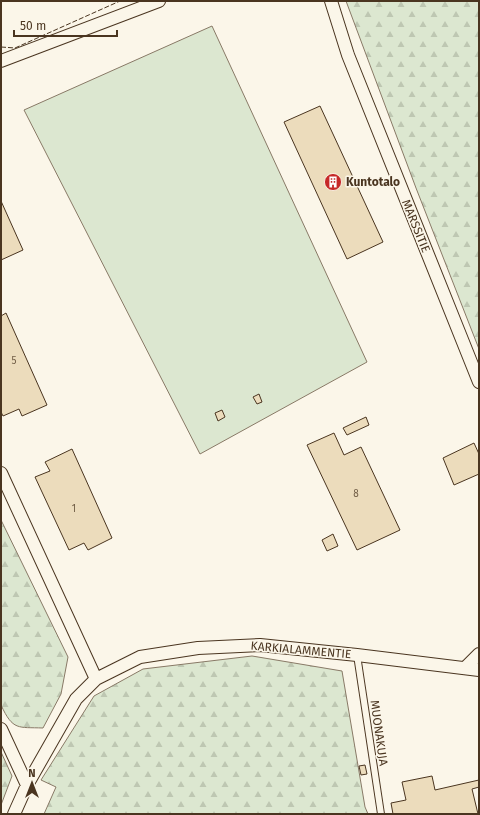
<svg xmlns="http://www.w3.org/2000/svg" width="480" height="815" font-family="'Fira Sans',sans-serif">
  <defs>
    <pattern id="forest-firs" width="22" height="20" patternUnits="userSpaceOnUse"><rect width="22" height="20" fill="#dce7d0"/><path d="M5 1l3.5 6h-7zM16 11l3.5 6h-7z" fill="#bec7b2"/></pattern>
  </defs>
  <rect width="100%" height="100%" fill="#fbf6e9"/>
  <!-- grass -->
  <path fill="#dce7d0" stroke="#887966" d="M212 26 367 362 200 454 24 110Z"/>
  <!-- forest -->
  <path fill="url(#forest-firs)" stroke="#887966" d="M346 1H479V349L416 188Z
    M1 520 68 657 61 694 43 728C18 727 13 731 1 705Z
    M252 656 342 671 365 807 368 814H44L56 787 41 780 94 696 143 669Z
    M1 752 12 776 1 805Z"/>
  <!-- building -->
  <path fill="#ecdcbc" stroke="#4a3520" d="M320 106 383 242 347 259 284 122Z
    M1 201 23 250 1 260Z
    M6 313 47 405 22 416 19 409 3 416 1 412V316Z
    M259 394 262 402 257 404 253 397Z
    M222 410 225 417 218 421 215 413Z
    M366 417 369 425 347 435 343 428Z
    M334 433 344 455 361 447 400 530 357 550 307 445Z
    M474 443 479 454V474L454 485 443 458Z
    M72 449 112 538 88 550 84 543 69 550 35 477 50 471 45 462Z
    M333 534 338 546 327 551 322 540Z
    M365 765 367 774 361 775 359 766Z
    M432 776 435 790 479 780V787L472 789 478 814H393L391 803 406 800 402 782Z"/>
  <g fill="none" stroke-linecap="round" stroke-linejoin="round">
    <!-- lane casing -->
    <g stroke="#4a3520" stroke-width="8">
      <path id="lane" d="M357 655 381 814"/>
    </g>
    <!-- street casing -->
    <g stroke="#4a3520" stroke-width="14">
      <path id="street" d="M331 1 348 55 479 382
        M1 61 159 1
        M1 473 96 679
        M465 668 479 654
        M1 729 27 785
        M14 814 27 785 76 699 96 679 140 657 198 648 260 645 357 655 479 670"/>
    </g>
    <!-- lane -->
    <use href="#lane" stroke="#fbf6e9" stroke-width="6"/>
    <!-- street -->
    <use href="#street" stroke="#fbf6e9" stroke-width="12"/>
    <!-- fence -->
    <path stroke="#4a3520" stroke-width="1" stroke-dasharray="5 2" stroke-linecap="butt" d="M1 47 15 48 120 1"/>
  </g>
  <!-- icons -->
  <defs>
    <g id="building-disc" transform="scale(0.9)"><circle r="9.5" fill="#c62828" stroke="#fbf6e9"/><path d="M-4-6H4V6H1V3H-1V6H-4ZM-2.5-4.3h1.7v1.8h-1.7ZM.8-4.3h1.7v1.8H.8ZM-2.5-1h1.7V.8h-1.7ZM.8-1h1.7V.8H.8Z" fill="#fff"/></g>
  </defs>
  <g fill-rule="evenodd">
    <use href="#building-disc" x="333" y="182"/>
  </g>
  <g text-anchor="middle" stroke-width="3" stroke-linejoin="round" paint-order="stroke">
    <!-- number labels -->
    <g font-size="10" fill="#725f47">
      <text x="14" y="364">5</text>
      <text x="356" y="497">8</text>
      <text x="74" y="512">1</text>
    </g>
    <!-- poi labels -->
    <g font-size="12" font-weight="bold" fill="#4a3520" stroke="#fbf6e9" text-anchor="start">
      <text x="346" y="186">Kuntotalo</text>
    </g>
    <!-- street labels -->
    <g font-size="12" fill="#4a3520" stroke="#fbf6e9">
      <text transform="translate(416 226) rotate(68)" y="4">MARSSITIE</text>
      <text transform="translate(301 650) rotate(5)" y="4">KARKIALAMMENTIE</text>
      <text transform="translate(379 733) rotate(82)" y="4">MUONAKUJA</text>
    </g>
  </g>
  <!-- border -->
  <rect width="480" height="815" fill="none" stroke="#4a3520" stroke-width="4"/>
  <!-- north arrow -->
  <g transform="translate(32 783)" stroke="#fbf6e9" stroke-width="3" paint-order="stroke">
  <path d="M0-3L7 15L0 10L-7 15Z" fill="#4a3520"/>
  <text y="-6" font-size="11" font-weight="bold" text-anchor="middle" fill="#4a3520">N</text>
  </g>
  <!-- scale -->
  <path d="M14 30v6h103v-6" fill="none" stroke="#4a3520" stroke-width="2"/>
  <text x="20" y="30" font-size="12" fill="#4a3520" stroke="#fbf6e9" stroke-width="3" paint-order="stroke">50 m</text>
</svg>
